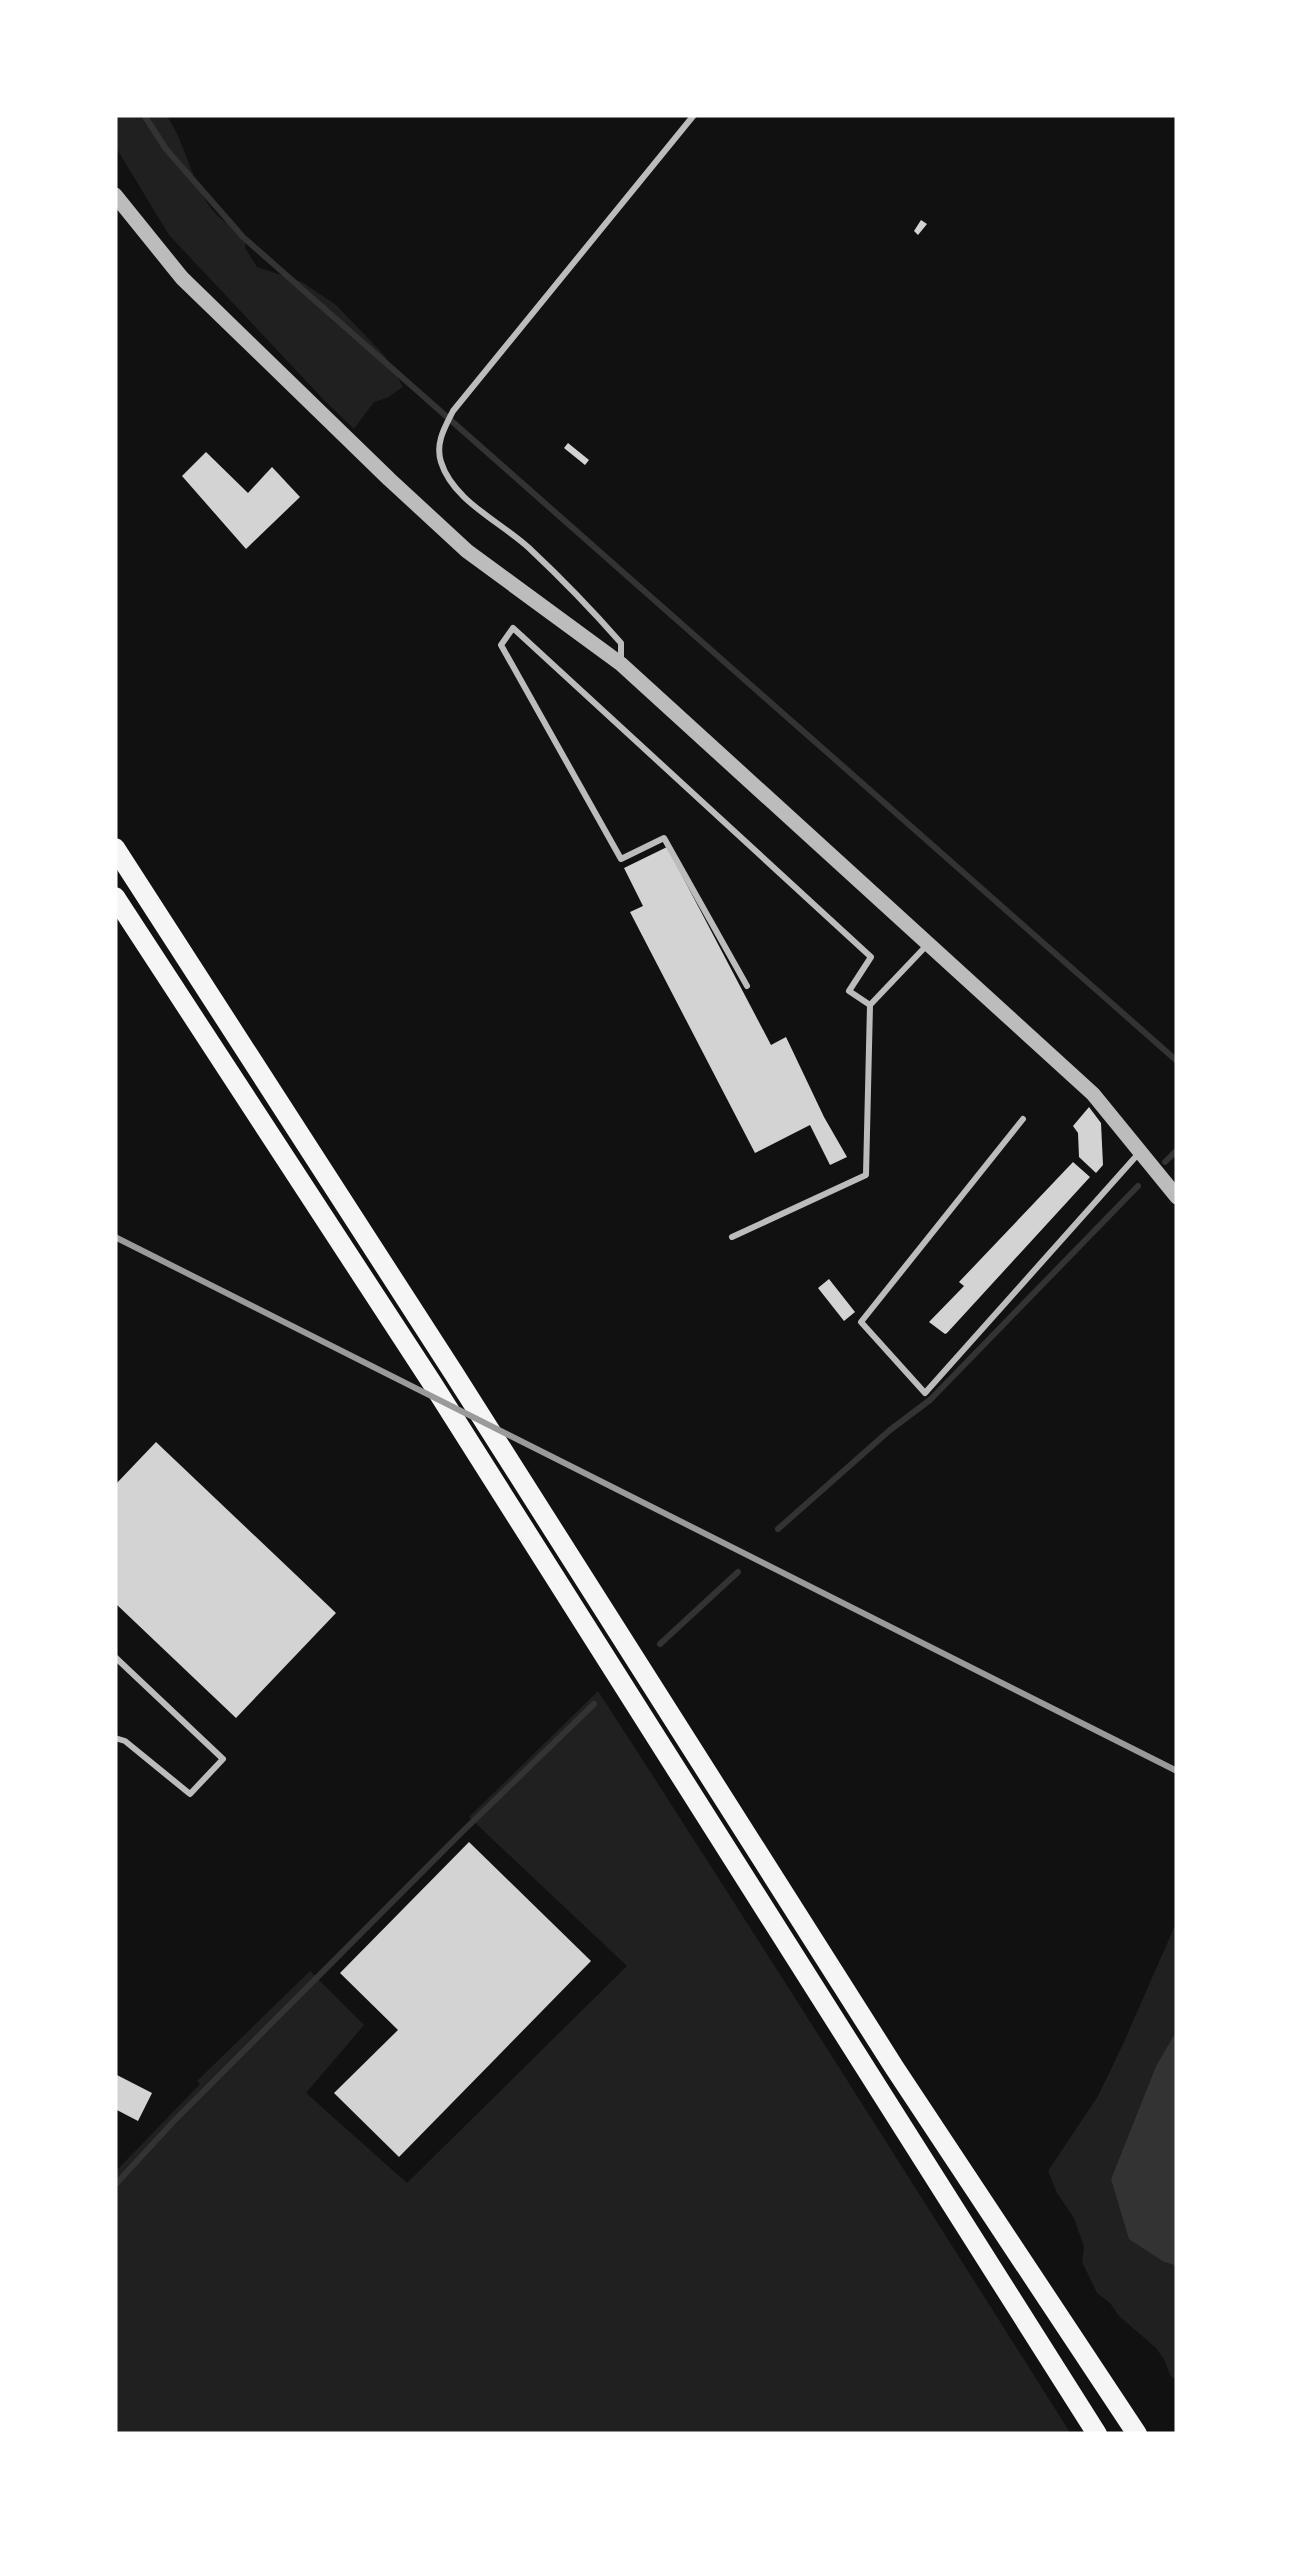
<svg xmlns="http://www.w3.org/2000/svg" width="1292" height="2549" font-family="'Exo 2',sans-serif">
  <rect width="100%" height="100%" fill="#111"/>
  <!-- green -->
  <path fill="#202020" d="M115 115H166C184 139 191 180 210 207 220 221 234 227 246 238L245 248 257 267 302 282 336 305 385 356 403 387 387 398 374 402 354 429 324 400 169 235 115 146Z
    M598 1691C758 1938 914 2186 1071 2434H115V2172L200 2084 197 2081 310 1971 364 2025 306 2093 407 2183 627 1966 469 1817Z
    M1177 1921V2030L1156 2066 1111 2179 1164 2262 1177 2266V2381L1170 2375 1165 2361 1156 2348 1119 2316 1110 2303 1097 2293 1082 2262 1084 2247 1074 2218 1057 2193 1048 2171 1098 2096 1123 2044Z"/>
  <!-- water -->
  <path fill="#333" d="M1177 2030V2266L1164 2262 1129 2239 1111 2179 1156 2066Z"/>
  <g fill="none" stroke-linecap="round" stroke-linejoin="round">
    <!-- stream -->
    <path stroke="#333" stroke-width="6" d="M144 115 166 149 243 237 1177 1061
      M1165 1162 1177 1150
      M778 1529 890 1430 930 1400 1138 1186
      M660 1644 738 1572
      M115 2185 173 2122 460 1834 594 1704"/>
  </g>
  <!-- building -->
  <path fill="#d3d3d3" d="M921 220 927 224 918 235 914 231Z
    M568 443 589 460 585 465 564 448Z
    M206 452 248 493 272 467 300 497 246 549 182 476Z
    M667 847 771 1045 786 1037 824 1117 847 1157 830 1165 810 1125 755 1153 630 912 643 906 624 868Z
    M1089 1107 1101 1123 1103 1165 1096 1173 1079 1157 1078 1133 1073 1126Z
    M1073 1162 1090 1177 947 1333 945 1334 929 1322 964 1286 959 1282Z
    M829 1279 855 1312 844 1321 818 1288Z
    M156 1442 336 1613 236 1718 115 1603V1485Z
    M469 1842 591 1961 399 2157 334 2093 398 2030 340 1973Z
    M115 2074 152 2093 138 2121 115 2109Z"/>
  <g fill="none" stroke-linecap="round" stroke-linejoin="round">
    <!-- service -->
    <path stroke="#bcbcbc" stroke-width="6" d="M621 663V643C592 610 561 578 529 548 501 522 453 501 441 462 435 443 445 427 453 411L694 115
      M747 986 664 838 621 859 501 645 513 628 871 957 849 991 870 1005
      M1023 1119 861 1322 925 1393 1139 1153
      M732 1237 866 1175 870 1005 927 945
      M115 1657 223 1759 190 1794 125 1741 115 1738"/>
    <!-- tertiary -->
    <path stroke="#bcbcbc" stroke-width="15" d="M115 195 182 278 389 479 467 551 621 664 1093 1094 1177 1197"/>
    <!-- trunk -->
    <path stroke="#f5f5f5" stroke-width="20" d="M115 848 453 1372 894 2067 1137 2434
      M115 897 432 1383 1097 2434"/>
    <!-- rail -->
    <path stroke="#9a9a9a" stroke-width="6" d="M115 1237 1177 1771"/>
  </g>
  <!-- border -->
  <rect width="1292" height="2549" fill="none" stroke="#ffffff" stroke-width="235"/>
</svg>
